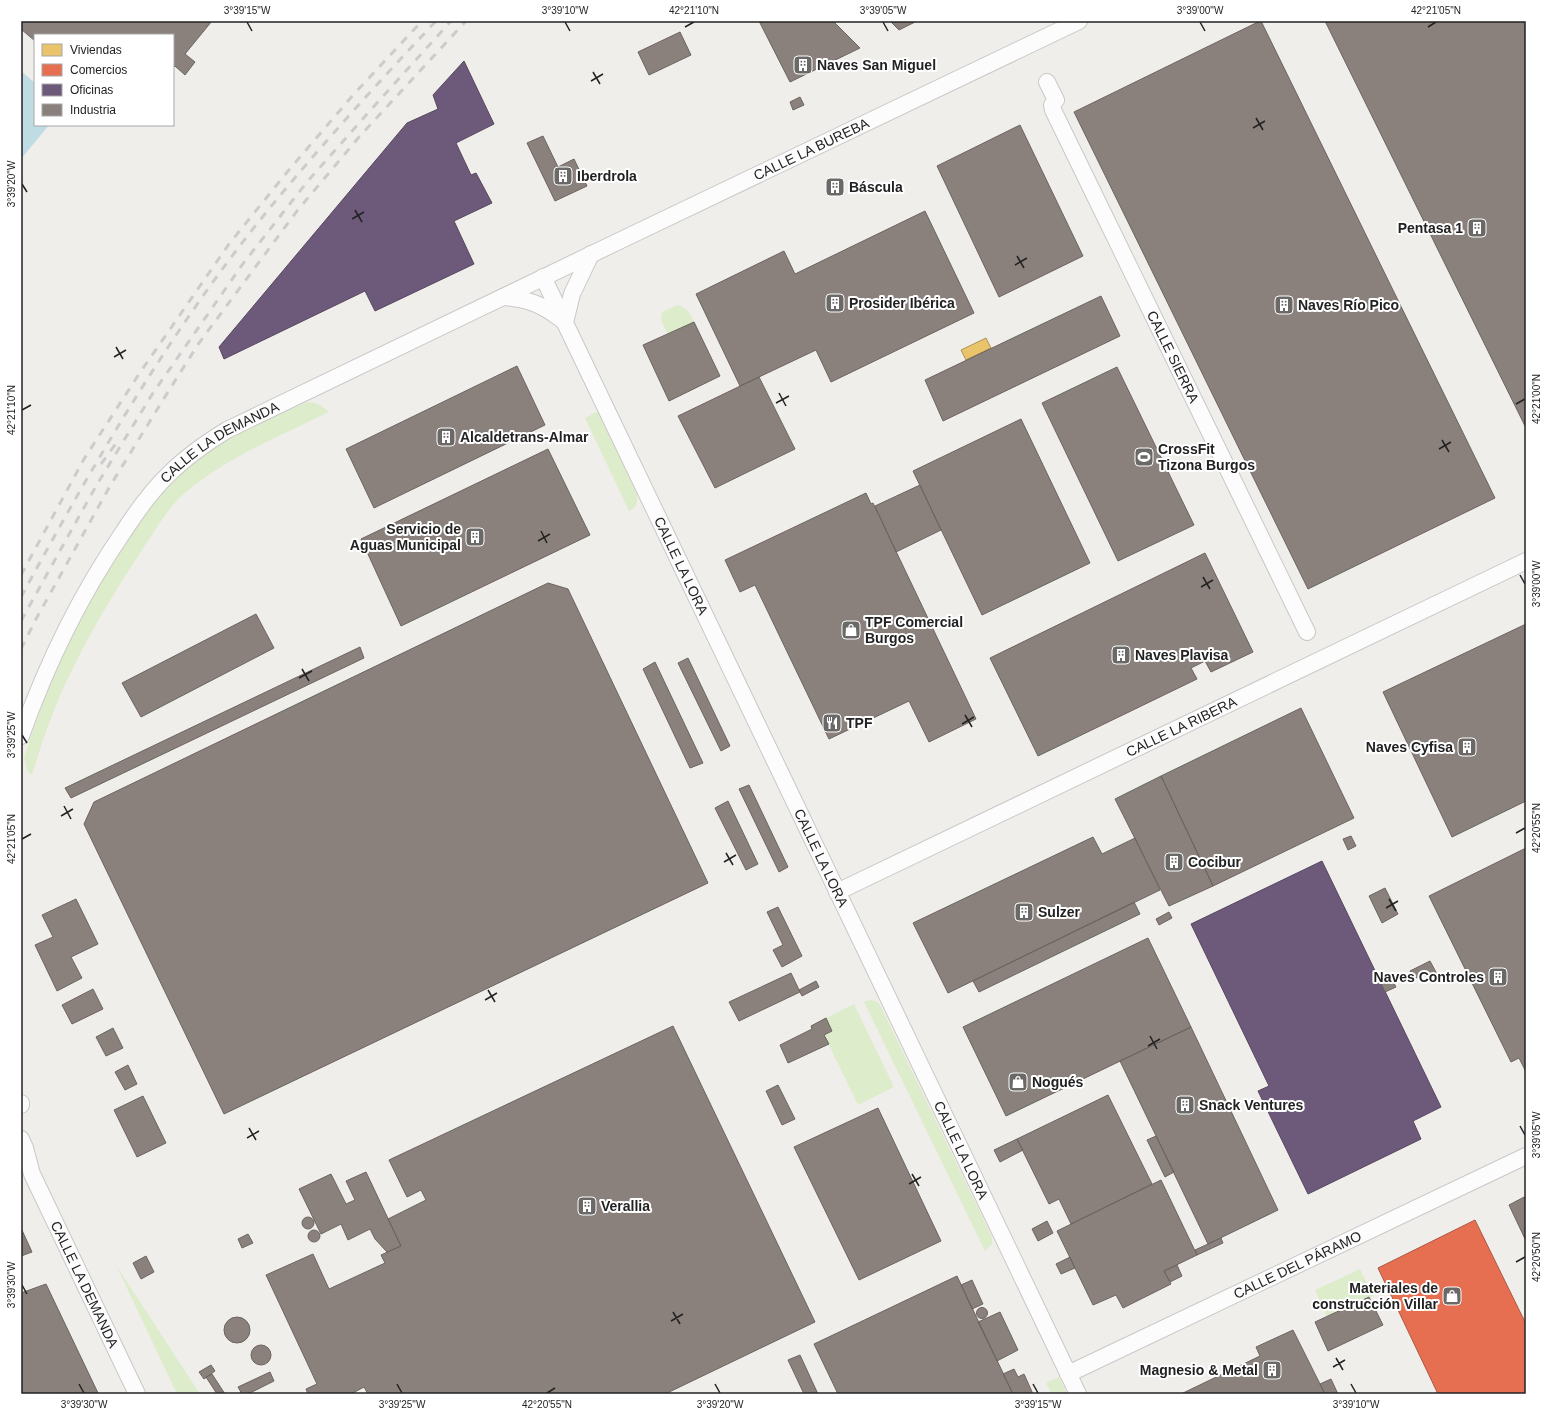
<svg xmlns="http://www.w3.org/2000/svg" width="1547" height="1415" font-family="Arial,sans-serif">
  <rect width="100%" height="100%" fill="#f0eeeb"/>
  <!-- grass -->
  <path fill="#ddeccb" d="M677 305C687 307 690 313 694 322L668 334 661 320 662 312Z
    M308 402C317 402 322 406 329 412 280 436 228 457 186 492 168 507 157 528 144 547 118 586 93 627 72 670 55 703 43 739 32 775L27 771 24 758C49 679 82 605 129 537 147 512 165 487 188 467 223 438 267 420 308 402Z
    M598 411 637 494C638 503 637 507 629 511L585 418Z
    M870 1000 876 1001 880 1005 992 1237V1244L985 1251 864 1002Z
    M854 1004 894 1087 858 1105 824 1035 832 1031 826 1018Z
    M116 1265 200 1394H177Z
    M1360 1269 1373 1296 1327 1317 1315 1290Z
    M1059 1377 1067 1394H1052L1046 1383Z"/>
  <!-- water -->
  <path fill="#bfdbe3" d="M21 71 35 83V125H49L21 159Z"/>
  <!-- homes -->
  <path fill="#e9c46a" stroke="#ad9354" d="M986 338 991 348 966 360 961 350Z"/>
  <!-- shops -->
  <path fill="#e76f51" stroke="#ac5843" d="M1475 1220 1526 1324V1394H1438L1378 1268Z"/>
  <!-- offices -->
  <path fill="#6d597a" stroke="#564860" d="M464 61 494 124 456 143 471 175 476 173 492 203 454 221 474 264 375 311 365 291 224 359 219 347 407 123 438 109 433 95Z
    M1322 861 1441 1107 1413 1121 1421 1139 1308 1194 1258 1091 1269 1086 1191 924Z"/>
  <!-- industry -->
  <path fill="#8a817c" stroke="#6b6461" d="M21 21H212L185 54 195 62 185 75 175 66 173 68V35H35V41L21 29Z
    M759 21H833L860 48 790 82Z
    M890 21H917L899 30Z
    M1260 21H1261L1495 498 1308 589 1074 112Z
    M1325 21H1523L1526 28V428Z
    M680 32 691 55 649 75 638 52Z
    M800 97 804 105 793 110 790 102Z
    M1020 125 1083 256 999 297 937 166Z
    M543 136 558 167 574 159 587 186 555 201 527 143Z
    M830 187a5 5 0 1 1 10 0a5 5 0 1 1-10 0Z
    M925 211 974 313 831 382 816 350 740 386 696 294 784 251 795 274Z
    M1101 296 1120 336 943 421 925 380Z
    M694 322 720 376 669 401 643 345Z
    M517 366 545 425 374 508 346 449Z
    M1117 367 1194 525 1118 561 1042 403Z
    M759 377 795 449 715 488 678 416Z
    M1021 419 1090 563 982 615 913 471Z
    M548 449 590 535 401 626 361 539Z
    M920 485 941 530 896 552 875 506Z
    M866 493 871 504 873 503 976 719 929 742 909 701 829 739 755 585 740 592 725 560Z
    M1205 553 1253 652 1211 672 1205 661 1191 668 1197 679 1038 756 990 658Z
    M548 583 568 589 708 883 224 1114 84 824 94 802Z
    M256 614 274 648 141 717 122 683Z
    M1526 624V801L1452 837 1383 692Z
    M360 647 364 658 71 798 65 788Z
    M688 658 730 746 721 751 678 663Z
    M655 662 703 763 690 768 643 669Z
    M1301 708 1354 818 1213 886 1161 776Z
    M1161 776 1213 886 1169 906 1115 799Z
    M749 785 788 867 779 872 739 789Z
    M728 801 758 864 746 870 715 808Z
    M1351 836 1356 846 1348 850 1343 839Z
    M1093 837 1102 854 1135 838 1160 890 948 993 913 923Z
    M1526 848V1072L1519 1058 1511 1062 1429 896Z
    M1385 888 1398 914 1382 923 1369 896Z
    M76 899 98 944 71 957 82 978 57 991 35 945 53 937 42 915Z
    M1134 902 1140 914 979 992 973 981Z
    M778 907 802 956 782 967 773 950 783 945 767 912Z
    M1169 912 1172 918 1159 925 1156 919Z
    M1148 938 1191 1027 1006 1116 963 1027Z
    M1430 961 1437 974 1427 979 1424 974 1414 979 1410 971Z
    M791 973 800 992 739 1021 729 1002Z
    M1390 976 1396 987 1385 992 1380 981Z
    M816 981 819 987 802 996 799 990Z
    M93 989 103 1009 72 1024 62 1005Z
    M826 1018 832 1031 824 1035 829 1044 788 1063 780 1045 812 1029 811 1026Z
    M673 1026 815 1322 665 1394H368L364 1387 351 1394H308L306 1389 317 1384 266 1275 313 1254 329 1289 385 1263 381 1255 401 1246 388 1219 426 1200 421 1190 407 1197 389 1160Z
    M1191 1027 1278 1210 1208 1244 1120 1061Z
    M113 1028 123 1048 106 1056 96 1037Z
    M128 1065 137 1084 125 1090 115 1072Z
    M778 1085 795 1119 782 1125 766 1091Z
    M1108 1095 1152 1184 1071 1224 1059 1199 1049 1204 1017 1139Z
    M143 1096 166 1143 137 1157 114 1110Z
    M878 1108 941 1241 859 1280 794 1147Z
    M1156 1136 1174 1172 1165 1177 1147 1140Z
    M1017 1139 1023 1150 1000 1162 994 1150Z
    M366 1172 401 1246 387 1252 375 1239 370 1229 348 1240 341 1224 321 1234 299 1189 331 1174 346 1204 355 1200 346 1181Z
    M1161 1180 1197 1255 1164 1271 1171 1284 1123 1308 1116 1295 1093 1305 1057 1231Z
    M1526 1196V1241L1509 1205Z
    M302 1223a6 6 0 1 1 12 0a6 6 0 1 1-12 0Z
    M1047 1221 1053 1233 1038 1241 1032 1229Z
    M21 1228 32 1252 21 1256Z
    M308 1236a6 6 0 1 1 12 0a6 6 0 1 1-12 0Z
    M248 1234 253 1243 242 1248 238 1239Z
    M1221 1238 1223 1243 1197 1255 1195 1250Z
    M146 1256 154 1272 141 1279 133 1263Z
    M1070 1257 1075 1268 1061 1274 1056 1264Z
    M1177 1265 1182 1276 1170 1282 1164 1271Z
    M957 1276 1013 1394H838L814 1344Z
    M972 1280 983 1304 972 1309 961 1285Z
    M46 1284 98 1393 21 1394V1293Z
    M1369 1297 1383 1325 1328 1351 1315 1322Z
    M976.5 1313a5.5 5.5 0 1 1 11 0a5.5 5.5 0 1 1-11 0Z
    M1000 1312 1018 1350 997 1361 978 1322Z
    M224 1330a13 13 0 1 1 26 0a13 13 0 1 1-26 0Z
    M1293 1330 1325 1394H1181L1260 1356 1256 1347Z
    M251 1355a10 10 0 1 1 20 0a10 10 0 1 1-20 0Z
    M800 1355 818 1394H804L788 1360Z
    M211 1365 215 1371 204 1379 199 1372Z
    M1014 1369 1018 1377 1024 1374 1033 1394H1013L1003 1374Z
    M270 1372 274 1381 248 1394H242L238 1387Z
    M212 1374 225 1394H217L206 1377Z
    M1331 1379 1338 1394H1325L1320 1384Z"/>
  <g fill="none" stroke-linecap="round" stroke-linejoin="round">
    <!-- minor casing -->
    <g stroke="#c9c8c7" stroke-width="18">
      <g id="minor">
        <path id="s1" d="M1047 82 1056 100 1052 105 1053 110 1307 632"/>
        <path id="s2" d="M543 277 1078 1394"/>
        <path d="M503 297C528 299 542 304 562 320"/>
        <path d="M565 322 572 294 591 254"/>
        <path id="s3" d="M21 736C47 663 80 595 124 531 137 511 152 490 169 474 187 456 206 443 227 430L617 242 1079 21"/>
        <path id="s4" d="M837 892 1526 561"/>
        <path d="M21 1103V1105"/>
        <path id="s5" d="M21 1139 25 1148 32 1174 137 1394"/>
        <path id="s6" d="M1068 1374 1526 1156"/>
      </g>
    </g>
    <!-- minor -->
    <use href="#minor" stroke="#fdfcfc" stroke-width="16"/>
    <!-- rail -->
    <path stroke="#ccc" stroke-width="3" stroke-dasharray="8 8" stroke-linecap="butt" d="M101 464 117 442
      M21 575 84 459 139 374 229 244 288 171 354 94 422 21
      M21 597C91 468 165 340 256 225 313 154 374 87 436 21
      M21 621 96 486 153 393 242 265 307 182 367 114 451 21
      M21 649 36 619 110 486 171 387 199 343 297 211 359 137 466 21"/>
  </g>
  <!-- ticks -->
  <path fill="none" stroke="#222" stroke-width="1.5" d="M247 22 252 31M565 22 570 31M883 22 888 31M1200 22 1205 31M685 27 694 22M1428 27 1436 22M593 72 600 84M591 81 603 74M1256 118 1263 130M1253 128 1265 121M22 184 27 192M355 210 362 222M352 219 364 212M1017 256 1024 268M1015 265 1027 258M116 347 123 359M114 357 126 350M779 393 786 406M776 403 789 396M1516 404 1525 399M22 410 31 405M1442 440 1449 452M1439 449 1451 442M541 531 547 543M538 541 550 534M1520 575 1525 584M1203 577 1210 589M1201 587 1213 580M302 669 309 681M299 678 312 671M965 715 972 727M962 724 974 717M22 735 27 743M64 806 71 819M61 816 73 809M1516 833 1525 828M22 839 31 834M726 853 733 865M724 862 736 855M1389 899 1396 911M1386 908 1398 901M488 990 495 1002M485 1000 497 993M1150 1036 1157 1049M1148 1046 1160 1039M1520 1126 1525 1135M249 1128 256 1140M247 1138 259 1131M912 1174 919 1186M909 1184 921 1177M1516 1262 1525 1257M22 1285 27 1294M673 1312 680 1324M671 1321 683 1314M1336 1358 1343 1370M1333 1367 1345 1360M79 1384 84 1393M397 1384 402 1393M715 1384 720 1393M1033 1384 1038 1393M1351 1384 1356 1393M547 1393 555 1388"/>
  <!-- icons -->
  <defs>
    <g id="building-square" transform="scale(1)"><rect x="-9" y="-9" width="18" height="18" rx="4" fill="#6a6968" stroke="#fff"/><path d="M-4-6H4V6H1V3H-1V6H-4ZM-2.5-4.3h1.7v1.8h-1.7ZM.8-4.3h1.7v1.8H.8ZM-2.5-1h1.7V.8h-1.7ZM.8-1h1.7V.8H.8Z" fill="#fff"/></g>
    <g id="stadium-square" transform="scale(1)"><rect x="-9" y="-9" width="18" height="18" rx="4" fill="#6a6968" stroke="#fff"/><path d="M0-5a6.5 5 0 1 0 0 10a6.5 5 0 1 0 0-10ZM-3.5-1.8h7v3.6h-7Z" fill="#fff"/></g>
    <g id="shop-square" transform="scale(1)"><rect x="-9" y="-9" width="18" height="18" rx="4" fill="#6a6968" stroke="#fff"/><path d="M-5-2.5h2.3a2.7 3.5 0 0 1 5.4 0H5L5.5 6h-11ZM-1.5-2.5h3a1.5 2.3 0 0 0-3 0Z" fill="#fff"/></g>
    <g id="restaurant-square" transform="scale(1)"><rect x="-9" y="-9" width="18" height="18" rx="4" fill="#6a6968" stroke="#fff"/><path d="M-5-6h1v4h1v-4h1v4h1v-4h1v5L-1.5 .5V6h-2V.5L-5-1ZM5-6V6H3V1.5H1.5Q1.5-4 5-6Z" fill="#fff"/></g>
  </defs>
  <g fill-rule="evenodd">
    <use href="#building-square" x="803" y="65"/>
    <use href="#building-square" x="563" y="176"/>
    <use href="#building-square" x="835" y="187"/>
    <use href="#building-square" x="1477" y="228"/>
    <use href="#building-square" x="835" y="303"/>
    <use href="#building-square" x="1284" y="305"/>
    <use href="#building-square" x="446" y="437"/>
    <use href="#stadium-square" x="1144" y="457"/>
    <use href="#building-square" x="475" y="537"/>
    <use href="#shop-square" x="851" y="630"/>
    <use href="#building-square" x="1121" y="655"/>
    <use href="#restaurant-square" x="832" y="723"/>
    <use href="#building-square" x="1467" y="747"/>
    <use href="#building-square" x="1174" y="862"/>
    <use href="#building-square" x="1024" y="912"/>
    <use href="#building-square" x="1498" y="977"/>
    <use href="#shop-square" x="1018" y="1082"/>
    <use href="#building-square" x="1185" y="1105"/>
    <use href="#building-square" x="587" y="1206"/>
    <use href="#shop-square" x="1452" y="1296"/>
    <use href="#building-square" x="1272" y="1370"/>
  </g>
  <g text-anchor="middle" stroke-width="4" stroke-linejoin="round" paint-order="stroke">
    <!-- poi labels -->
    <g font-size="14" font-weight="bold" fill="#222" stroke="#fff" text-anchor="start">
      <text x="817" y="70">Naves San Miguel</text>
      <text x="577" y="181">Iberdrola</text>
      <text x="849" y="192">Báscula</text>
      <text x="1463" y="233" text-anchor="end">Pentasa 1</text>
      <text x="849" y="308">Prosider Ibérica</text>
      <text x="1298" y="310">Naves Río Pico</text>
      <text x="460" y="442">Alcaldetrans-Almar</text>
      <text x="1158" y="454">CrossFit<tspan x="1158" dy="16">Tizona Burgos</tspan></text>
      <text x="461" y="534" text-anchor="end">Servicio de<tspan x="461" dy="16">Aguas Municipal</tspan></text>
      <text x="865" y="627">TPF Comercial<tspan x="865" dy="16">Burgos</tspan></text>
      <text x="1135" y="660">Naves Plavisa</text>
      <text x="846" y="728">TPF</text>
      <text x="1453" y="752" text-anchor="end">Naves Cyfisa</text>
      <text x="1188" y="867">Cocibur</text>
      <text x="1038" y="917">Sulzer</text>
      <text x="1484" y="982" text-anchor="end">Naves Controles</text>
      <text x="1032" y="1087">Nogués</text>
      <text x="1199" y="1110">Snack Ventures</text>
      <text x="601" y="1211">Verallia</text>
      <text x="1438" y="1293" text-anchor="end">Materiales de<tspan x="1438" dy="16">construcción Villar</tspan></text>
      <text x="1258" y="1375" text-anchor="end">Magnesio &amp; Metal</text>
    </g>
    <!-- street labels -->
    <g font-size="14" fill="#222" stroke="#fff">
      <text dy="5" stroke="none"><textPath href="#s3" startOffset="1024">CALLE LA BUREBA</textPath></text>
      <text dy="5" stroke="none"><textPath href="#s1" startOffset="306">CALLE SIERRA</textPath></text>
      <text dy="5" stroke="none"><textPath href="#s3" startOffset="363">CALLE LA DEMANDA</textPath></text>
      <text dy="5" stroke="none"><textPath href="#s2" startOffset="320">CALLE LA LORA</textPath></text>
      <text dy="5" stroke="none"><textPath href="#s4" startOffset="382">CALLE LA RIBERA</textPath></text>
      <text dy="5" stroke="none"><textPath href="#s2" startOffset="644">CALLE LA LORA</textPath></text>
      <text dy="5" stroke="none"><textPath href="#s2" startOffset="968">CALLE LA LORA</textPath></text>
      <text dy="5" stroke="none"><textPath href="#s6" startOffset="254">CALLE DEL PÁRAMO</textPath></text>
      <text dy="5" stroke="none"><textPath href="#s5" startOffset="159">CALLE LA DEMANDA</textPath></text>
    </g>
  </g>
  <!-- border -->
  <rect width="1547" height="1415" fill="none" stroke="#ffffff" stroke-width="44"/>
  <!-- legend -->
  <rect x="34" y="34" width="140" height="92" fill="#ffffff" stroke="#a7a7a7"/>
  <rect x="42" y="44" width="20" height="12" fill="#e9c46a" stroke="#a7a7a7"/>
  <text x="70" y="54" font-size="12" fill="#222222">Viviendas</text>
  <rect x="42" y="64" width="20" height="12" fill="#e76f51" stroke="#a7a7a7"/>
  <text x="70" y="74" font-size="12" fill="#222222">Comercios</text>
  <rect x="42" y="84" width="20" height="12" fill="#6d597a" stroke="#a7a7a7"/>
  <text x="70" y="94" font-size="12" fill="#222222">Oficinas</text>
  <rect x="42" y="104" width="20" height="12" fill="#8a817c" stroke="#a7a7a7"/>
  <text x="70" y="114" font-size="12" fill="#222222">Industria</text>
  <rect x="22" y="22" width="1503" height="1371" fill="none" stroke="#222" stroke-width="1.5"/>
  <g font-size="10" text-anchor="middle" fill="#222">
    <text x="247" y="14">3°39'15"W</text>
    <text x="565" y="14">3°39'10"W</text>
    <text x="694" y="14">42°21'10"N</text>
    <text x="883" y="14">3°39'05"W</text>
    <text x="1200" y="14">3°39'00"W</text>
    <text x="1436" y="14">42°21'05"N</text>
    <text transform="translate(11 184) rotate(-90)" y="4">3°39'20"W</text>
    <text transform="translate(1536 399) rotate(-90)" y="4">42°21'00"N</text>
    <text transform="translate(11 410) rotate(-90)" y="4">42°21'10"N</text>
    <text transform="translate(1536 584) rotate(-90)" y="4">3°39'00"W</text>
    <text transform="translate(11 735) rotate(-90)" y="4">3°39'25"W</text>
    <text transform="translate(1536 828) rotate(-90)" y="4">42°20'55"N</text>
    <text transform="translate(11 839) rotate(-90)" y="4">42°21'05"N</text>
    <text transform="translate(1536 1135) rotate(-90)" y="4">3°39'05"W</text>
    <text transform="translate(1536 1257) rotate(-90)" y="4">42°20'50"N</text>
    <text transform="translate(11 1285) rotate(-90)" y="4">3°39'30"W</text>
    <text x="84" y="1408">3°39'30"W</text>
    <text x="402" y="1408">3°39'25"W</text>
    <text x="547" y="1408">42°20'55"N</text>
    <text x="720" y="1408">3°39'20"W</text>
    <text x="1038" y="1408">3°39'15"W</text>
    <text x="1356" y="1408">3°39'10"W</text>
  </g>
</svg>
